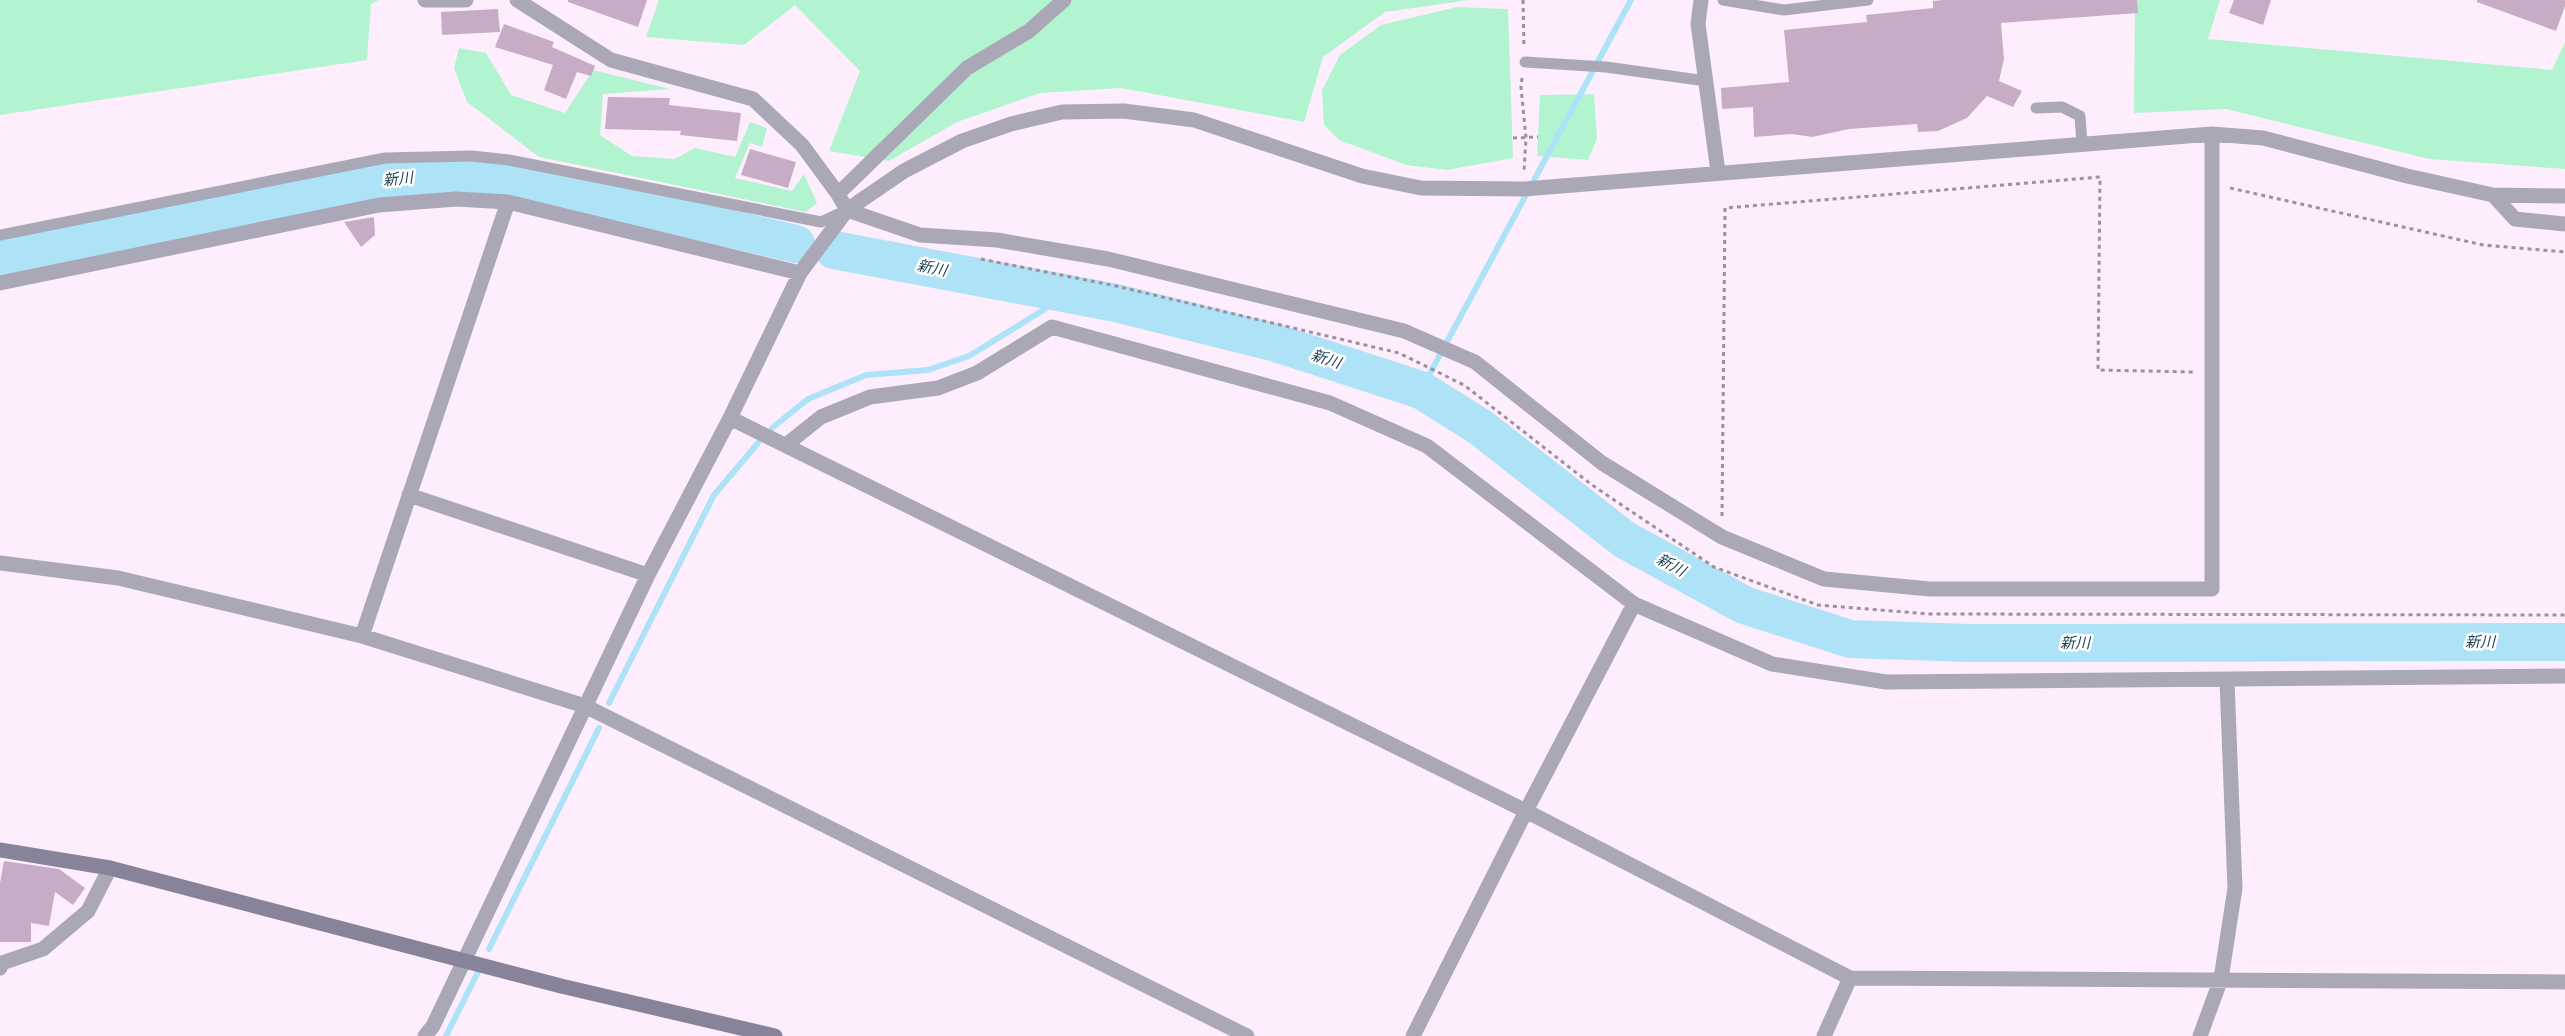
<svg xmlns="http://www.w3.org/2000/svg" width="2565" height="1036" font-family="Arial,'Noto Sans JP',sans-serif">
  <rect width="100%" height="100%" fill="#feeefd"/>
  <!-- green -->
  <path fill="#b3f4d0" d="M0 0H379L371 4 367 60 0 115Z
    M659 0H1470L1385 12 1323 57 1304 122 1121 88 1040 93 957 122 889 161 829 151 860 71 795 5 744 45 646 37Z
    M2135 0H2220L2208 39 2552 70 2565 42V169L2429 159 2226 109 2134 113Z
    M1457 7 1508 9 1513 158 1447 170 1406 165 1339 140 1324 125 1322 90 1340 55 1381 25Z
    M459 48 486 53 511 95 565 113 593 70 670 89 603 94 600 135 632 156 674 159 695 148 735 157 750 122 767 128 762 147 750 143 735 178 792 191 804 174 817 203 806 212 539 157 467 102 454 68Z
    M1594 94 1597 139 1588 160 1537 156 1540 95Z"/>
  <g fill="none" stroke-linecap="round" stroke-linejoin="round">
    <!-- stream -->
    <path stroke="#ade2f7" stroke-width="6" d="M1421 390 1631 0
      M772 428 808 399 866 375 928 370 969 356 1045 309 1063 291
      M609 703 714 495 758 443
      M489 949 599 728
      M446 1036 477 974"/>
    <!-- river -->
    <path stroke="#ade2f7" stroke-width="38" d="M834 250 1116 303 1273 342 1421 390 1480 427 1625 540 1744 605 1850 639 1969 643 2565 642
      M0 256 352 185 409 177 514 178 796 244"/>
  </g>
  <!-- building -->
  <path fill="#c6acc5" d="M568 0H647L638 27 568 2Z
    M1943 0H2137L2138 13 2001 23 2004 59 1999 81 2022 91 2013 107 1987 96 1967 118 1938 131 1918 132 1917 124 1849 129 1812 137 1792 134 1754 137 1753 107 1722 109 1721 88 1789 82 1784 30 1867 22 1866 15 1933 8V1Z
    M2234 0H2271L2263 25 2229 13Z
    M2477 0H2565V6L2556 31 2477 2Z
    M498 9 500 32 442 35 441 12Z
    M504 24 554 42 552 47 595 66 591 76 577 72 566 99 544 90 553 65 495 47Z
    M608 97 670 98 669 105 741 113 737 141 680 135 681 131 605 129Z
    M750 149 796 162 788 188 741 175Z
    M374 217 375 235 361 247 344 222Z
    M4 861 59 869 85 888 73 905 55 892 49 926 31 923V942H0V883Z"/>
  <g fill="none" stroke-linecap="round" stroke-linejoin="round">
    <!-- path -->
    <path stroke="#9e909d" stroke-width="3" stroke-dasharray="4 4" stroke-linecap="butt" d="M1523 0 1524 47
      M1522 78 1521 87 1526 138 1524 171
      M1513 138 1538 137
      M2230 188 2483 245 2565 252
      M981 259 1116 286 1399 353 1464 385 1592 485 1714 567 1818 605 1929 614 2565 615
      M1722 516 1725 208 2100 177 2098 370 2194 372"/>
    <!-- lane -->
    <path stroke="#aaa8b7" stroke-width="11" d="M1723 0 1784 10 1868 0
      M1525 62 1606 67 1706 81
      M2036 108 2062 107 2080 116 2082 144
      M0 235 385 158 472 156 509 160 821 222 847 210"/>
    <!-- street -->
    <path stroke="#aaa8b7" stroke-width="15" d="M425 0H466
      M517 0 611 60 753 99 802 145 838 194 847 210 920 235 997 240 1108 259 1404 331 1475 362 1602 463 1722 537 1824 579 1930 589H2212V134
      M1701 0 1698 24 1718 172
      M838 194 967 68 1029 31 1064 0
      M2493 195 2515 219 2565 224
      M0 283 379 205 456 199 508 202 800 273
      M730 418 1526 811 1850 978 2565 982
      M786 445 821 417 870 397 938 388 977 373 1052 327 1330 403 1427 446 1634 604 1772 664 1886 682 2565 676
      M409 495 648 575
      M0 563 118 578 362 636 585 706 1247 1036
      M362 636 508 202
      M0 968 2 963 43 949 88 911 110 868
      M425 1036 433 1026 648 575 730 418 800 273 847 210 904 171 962 141 1011 124 1062 112 1124 111 1194 120 1362 176 1421 188 1523 189 2212 134 2263 138 2407 176 2493 195 2565 196
      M1413 1036 1526 811 1634 604
      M1824 1036 1850 978
      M2200 1036 2221 979 2235 888 2227 681"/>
    <!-- secondary -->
    <path stroke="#878499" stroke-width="15" d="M0 850 110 868 561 986 775 1036"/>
  </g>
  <g text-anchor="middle" stroke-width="5" stroke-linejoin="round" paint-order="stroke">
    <!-- water labels -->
    <g font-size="15" font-style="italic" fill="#194353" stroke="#fff">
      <text transform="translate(398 179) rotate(-6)" y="5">新川</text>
      <text transform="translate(932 268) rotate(11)" y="5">新川</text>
      <text transform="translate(1326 359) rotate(18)" y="5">新川</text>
      <text transform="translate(1671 565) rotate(28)" y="5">新川</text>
      <text x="2480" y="647">新川</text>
      <text x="2075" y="648">新川</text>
    </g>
  </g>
</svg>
